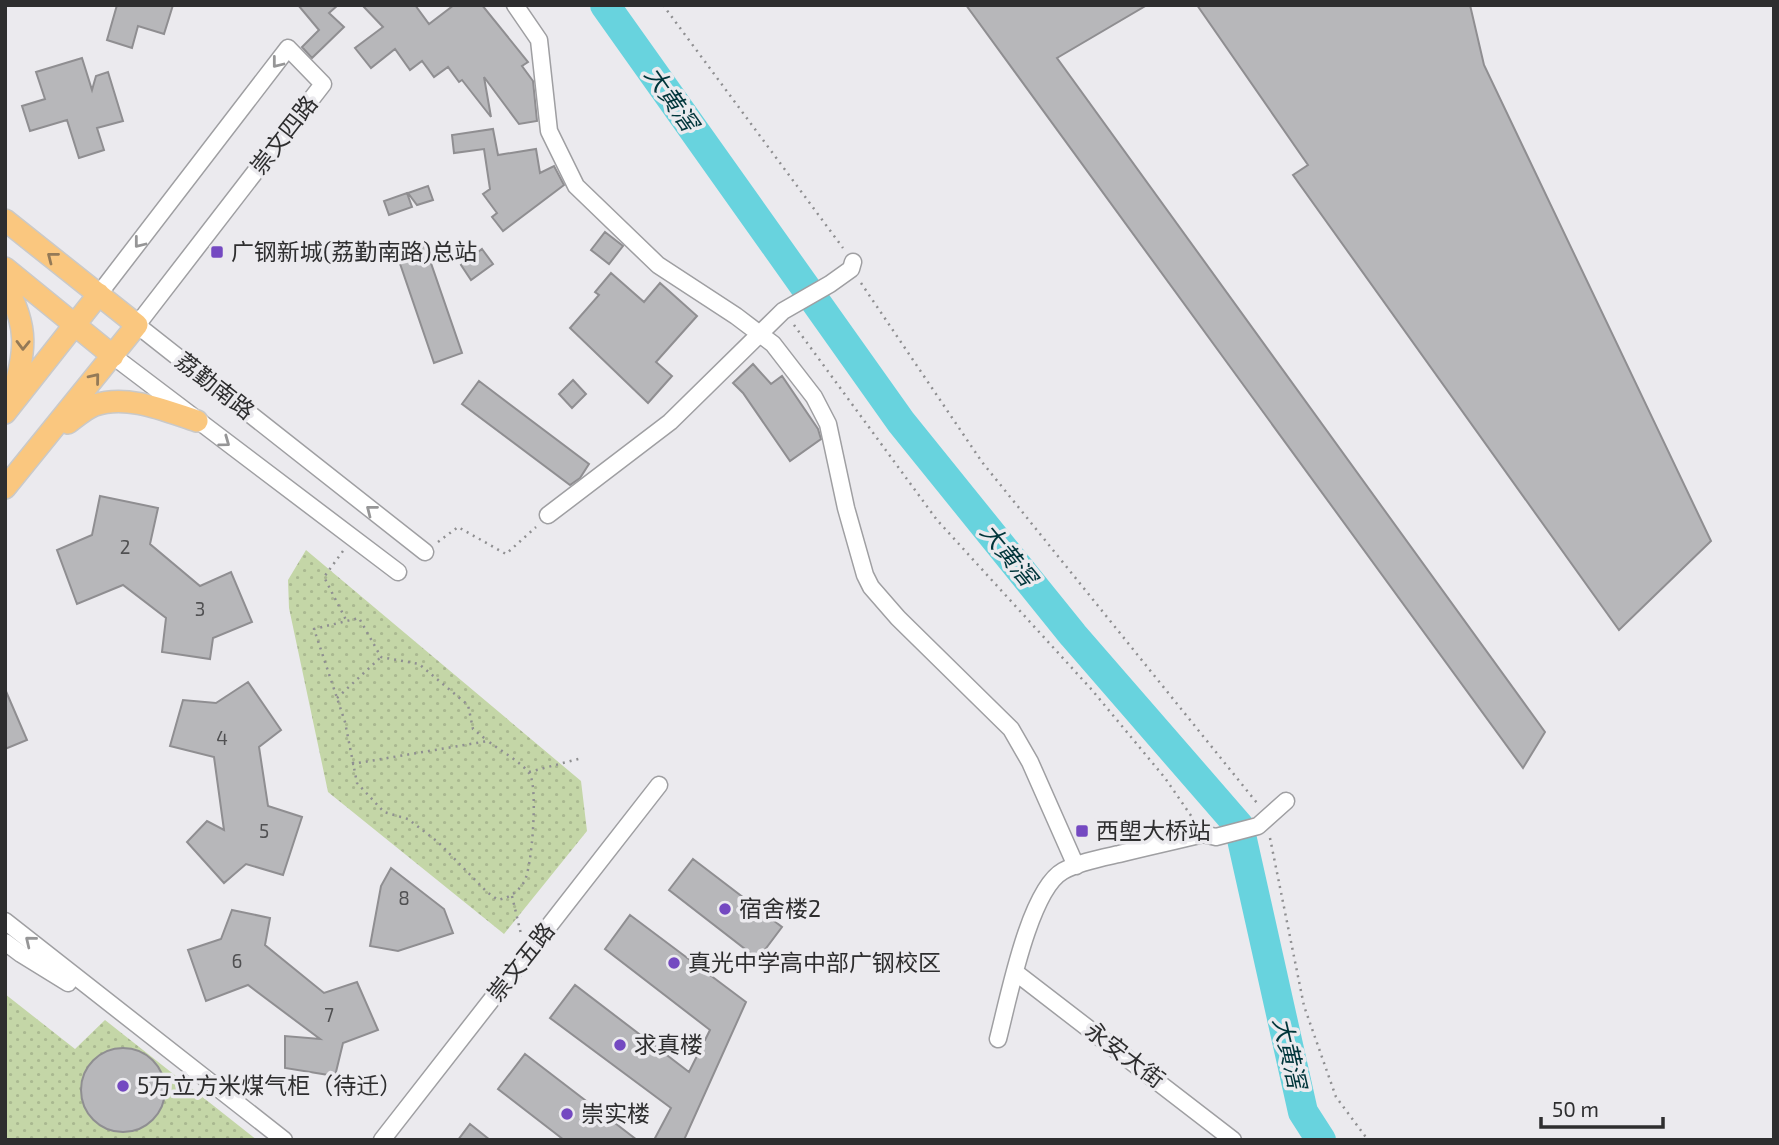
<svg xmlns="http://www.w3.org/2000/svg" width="1779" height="1145" font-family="'Exo 2','Noto Sans SC',sans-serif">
  <defs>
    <pattern id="park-dots" width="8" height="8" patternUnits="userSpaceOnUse" patternTransform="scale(1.75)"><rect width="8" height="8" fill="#c4d6a7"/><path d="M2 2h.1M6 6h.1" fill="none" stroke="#a9b890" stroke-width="1.8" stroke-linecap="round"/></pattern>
  </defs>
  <rect width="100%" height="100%" fill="#ebeaee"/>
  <!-- park -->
  <path fill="url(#park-dots)" d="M306 550 581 781 587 831 504 934 328 792 289 608 288 580Z
    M5 994 75 1049 105 1020 257 1140H5Z"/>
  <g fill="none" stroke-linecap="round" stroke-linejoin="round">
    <!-- river -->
    <path stroke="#68d3de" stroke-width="30" d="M605 5 901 422 1073 635 1239 826 1303 1112 1321 1140"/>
  </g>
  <!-- building -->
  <path fill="#b7b7ba" stroke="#8f8e91" stroke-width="2" d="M117 5H173L164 34 138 26 132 48 107 40Z
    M298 5H338L329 13 344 27 312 58 302 47 319 30Z
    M362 5H415L429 24 454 5H482L528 62 522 66 533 81 537 121 519 124 484 77 491 117 462 80 459 82 448 67 434 77 422 61 410 70 395 49 371 68 355 48 383 27Z
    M966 5H1147L1057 58 1545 732 1523 768Z
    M1197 5H1470L1484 65 1711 541 1619 630 1293 175 1308 165Z
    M82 58 92 90 96 76 108 72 123 121 97 128 104 150 79 158 67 120 30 131 22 106 45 99 36 72Z
    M493 129 498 155 536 149 540 173 554 166 564 185 503 231 492 217 497 213 483 194 490 189 484 149 454 153 452 135Z
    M428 186 433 200 417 205 408 193Z
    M407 193 412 207 389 215 384 201Z
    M605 232 623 246 609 264 591 250Z
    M424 243 462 353 434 363 396 252Z
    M482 249 493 264 471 280 461 265Z
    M611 273 644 302 660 283 697 316 656 362 672 376 648 403 570 328 599 295 595 292Z
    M753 364 771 384 782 376 818 429 821 439 790 461 743 393 733 383Z
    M573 380 586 394 572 408 559 394Z
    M479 381 589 464 580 478 570 485 462 404Z
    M100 496 158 508 150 544 200 586 231 572 252 622 213 638 210 659 162 652 166 618 123 585 77 604 57 550 92 535Z
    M248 682 281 730 259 747 268 806 302 817 283 875 246 864 224 883 187 842 207 821 224 830 214 757 170 746 183 700 216 703Z
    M5 689 27 740 5 749Z
    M693 859 782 927 758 959 669 890Z
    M391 868 444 909 453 933 398 951 370 946 381 886Z
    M232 910 270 918 265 945 324 993 357 982 378 1030 343 1043 335 1076 285 1068V1036L320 1039 248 985 206 1001 188 950 221 939Z
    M630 915 746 1002 684 1140H654L671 1108 550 1018 575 985 689 1072 710 1030 605 949Z
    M81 1090a42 42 0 1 1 84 0a42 42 0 1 1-84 0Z
    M525 1054 637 1140H564L498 1089Z
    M470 1124 490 1140H458Z"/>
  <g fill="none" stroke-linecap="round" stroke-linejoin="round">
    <!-- minor casing -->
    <g stroke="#9f9fa2" stroke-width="19">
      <path id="minor" d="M515 5 539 40 549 131 576 186 658 265 736 316 773 344 814 397 828 424 846 508 865 575 871 587 898 618 1011 729 1030 762 1076 866
        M99 294 288 48 323 84 137 325 425 552
        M113 356 398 572
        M548 515 670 422 783 311 830 284 851 269 853 262
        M5 921 284 1140
        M5 942 21 954 68 983
        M1015 972 1233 1140
        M998 1039C1008 1001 1029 890 1063 871 1079 862 1101 858 1119 854 1147 847 1175 841 1203 834L1216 837 1258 826 1286 801
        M382 1140 659 785"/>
    </g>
    <!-- major casing -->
    <g stroke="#c9c9c9" stroke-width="24">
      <path id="major" d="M5 220 137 325 5 488
        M5 268 113 356
        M5 284C30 329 25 350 12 399
        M5 413 99 294
        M68 423C76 417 86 408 95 405 128 394 166 411 197 421"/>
    </g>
    <!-- path -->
    <path stroke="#8f8f91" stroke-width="2.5" stroke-dasharray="2 5" stroke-linecap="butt" d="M663 5 843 248
      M861 283 982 462 1257 803
      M794 325 937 520 1092 690 1165 778 1194 820
      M438 542 458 527 506 554 536 527
      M343 551 324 577 346 620
      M337 698 381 657
      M352 764 488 741C499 750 525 764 530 775 538 789 532 869 524 882 517 893 510 897 498 900L487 892 438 842 408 819 384 812 357 783 345 722 314 629 359 618 381 657 419 664 468 705 473 729 488 741
      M529 772 582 758
      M1270 838 1304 1006 1336 1097 1368 1140
      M512 896 521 934"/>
    <!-- minor -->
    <use href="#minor" stroke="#fff" stroke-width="16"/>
    <!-- major -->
    <use href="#major" stroke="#fac77f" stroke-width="21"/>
  </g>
  <!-- one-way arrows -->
  <defs><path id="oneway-chevron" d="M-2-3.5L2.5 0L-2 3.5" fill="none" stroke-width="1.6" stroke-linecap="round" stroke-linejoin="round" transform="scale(1.75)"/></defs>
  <g stroke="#969697">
    <use href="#oneway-chevron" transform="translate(277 63) rotate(128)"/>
    <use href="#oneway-chevron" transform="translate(139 243) rotate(128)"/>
    <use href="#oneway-chevron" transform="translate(225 442) rotate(36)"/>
    <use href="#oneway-chevron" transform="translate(371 510) rotate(-142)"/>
    <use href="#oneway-chevron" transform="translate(30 941) rotate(-141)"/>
  </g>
  <g stroke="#947a57">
    <use href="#oneway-chevron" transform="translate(52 257) rotate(-142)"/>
    <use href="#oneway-chevron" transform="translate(23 345) rotate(91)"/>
    <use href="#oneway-chevron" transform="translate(95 378) rotate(-51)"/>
  </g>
  <!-- markers -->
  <g fill="#7449c1" stroke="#ebeaee" stroke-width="2.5">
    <rect x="210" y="245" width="14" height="14" rx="3.5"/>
    <rect x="1075" y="824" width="14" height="14" rx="3.5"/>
    <circle cx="725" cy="909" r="7"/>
    <circle cx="674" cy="963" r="7"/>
    <circle cx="620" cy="1045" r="7"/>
    <circle cx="123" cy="1086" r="7"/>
    <circle cx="567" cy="1114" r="7"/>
  </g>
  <g text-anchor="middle" stroke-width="7" stroke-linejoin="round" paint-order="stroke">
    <!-- number labels -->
    <g font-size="19" fill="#505052">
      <text x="125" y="554">2</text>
      <text x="200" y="616">3</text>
      <text x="222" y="745">4</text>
      <text x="264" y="838">5</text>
      <text x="404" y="905">8</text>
      <text x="237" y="968">6</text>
      <text x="329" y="1022">7</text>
    </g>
    <!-- street labels -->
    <g font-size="23" fill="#2e2e2f" stroke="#ebeaee">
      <text transform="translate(284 135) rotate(-52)" y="8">崇文四路</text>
      <text transform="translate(215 386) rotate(38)" y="8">荔勤南路</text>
      <text transform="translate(521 962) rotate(-52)" y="8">崇文五路</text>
      <text transform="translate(1125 1055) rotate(37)" y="8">永安大街</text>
    </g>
    <!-- poi labels -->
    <g font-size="23" fill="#2e2e2f" stroke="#ebeaee" text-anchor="start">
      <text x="231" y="260">广钢新城(荔勤南路)总站</text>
      <text x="1096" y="839">西塱大桥站</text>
      <text x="739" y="917">宿舍楼2</text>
      <text x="688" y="971">真光中学高中部广钢校区</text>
      <text x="634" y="1053">求真楼</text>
      <text x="137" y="1094">5万立方米煤气柜（待迁）</text>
      <text x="581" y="1122">崇实楼</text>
    </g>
    <!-- water labels -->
    <g font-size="24" font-style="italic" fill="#00353a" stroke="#ebeaee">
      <text transform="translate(671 99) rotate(55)" y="8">大黄滘</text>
      <text transform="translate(1008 555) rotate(51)" y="8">大黄滘</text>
      <text transform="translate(1289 1053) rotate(77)" y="8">大黄滘</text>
    </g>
  </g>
  <!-- border -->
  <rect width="1779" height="1145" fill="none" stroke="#2e2e2f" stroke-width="14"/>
  <!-- scale -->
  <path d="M1541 1117v10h122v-10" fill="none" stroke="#2e2e2f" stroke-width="3.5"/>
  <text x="1552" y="1117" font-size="21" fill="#2e2e2f" stroke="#ebeaee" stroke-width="5" paint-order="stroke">50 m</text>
</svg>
